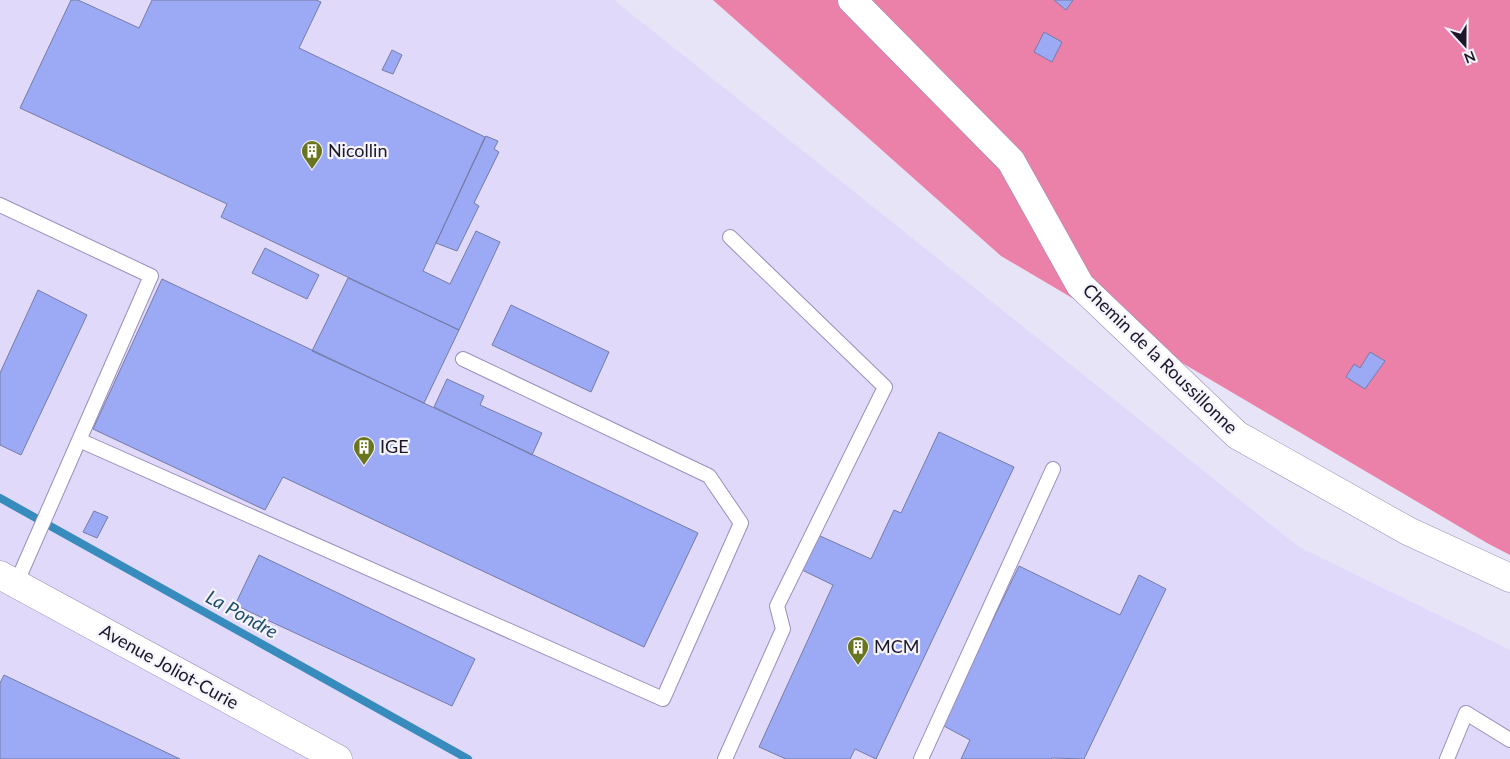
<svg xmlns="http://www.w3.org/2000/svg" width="1510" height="759" font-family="Lato,sans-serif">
  <rect width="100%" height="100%" fill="#e8e4f7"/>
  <!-- built -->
  <path fill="#e1d9fa" d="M0 0H614L1299 547 1510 650V759H0Z"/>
  <!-- forest -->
  <path fill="#eb80a9" d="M713 0H1510V555L1487 543 1001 256Z"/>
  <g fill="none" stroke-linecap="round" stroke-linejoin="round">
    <!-- stream -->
    <path stroke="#388bbd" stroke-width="8" d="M0 498 468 759"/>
  </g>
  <!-- building -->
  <path fill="#9ca9f5" stroke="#747ca6" d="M71 0H78L139 28 152 0H316L321 2 299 48 485 137 423 271 450 284 476 231 500 242 459 330 221 217 227 204 20 108Z
    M1054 0H1073L1066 10Z
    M1044 32 1062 42 1052 62 1034 52Z
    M392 50 402 55 393 74 382 70Z
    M486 136 498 141 494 149 499 152 474 203 479 206 457 251 436 243Z
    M265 248 319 275 307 299 252 273Z
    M348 278 459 330 424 403 312 351Z
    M162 279 698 533 644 647 283 477 265 510 93 429Z
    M38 290 87 315 21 455 0 445V373Z
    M511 305 609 352 591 392 492 345Z
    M1370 352 1385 361 1365 389 1346 377 1354 364 1360 368Z
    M447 379 484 396 480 405 542 433 532 455 434 407Z
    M939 432 1014 467 876 759 855 749 850 759H786L759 747 833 585 802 570 818 535 871 559 894 510 901 513Z
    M94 511 108 517 97 538 83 532Z
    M259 555 475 659 452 706 235 605Z
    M1019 566 1120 615 1139 575 1166 589 1084 759 1052 758 1051 759H961L970 740 942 725Z
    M4 675 180 759H0V683Z"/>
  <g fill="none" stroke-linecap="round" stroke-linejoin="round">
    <!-- service casing -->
    <g stroke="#9a8ebb" stroke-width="16">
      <path id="service" d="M0 205 151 276 16 584
        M79 440 663 699 741 523 709 476 463 359
        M725 759 783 629 777 606 885 387 730 237
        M921 759 1053 469
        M1447 759 1466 713 1510 740"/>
    </g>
    <!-- minor casing -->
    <g stroke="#9a8ebb" stroke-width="29">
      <path id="minor" d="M852 0 1011 161 1080 285 1237 435 1408 531 1510 578"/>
    </g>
    <!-- tertiary casing -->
    <g stroke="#9a8ebb" stroke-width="29">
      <path id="tertiary" d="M0 575 338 759"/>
    </g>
    <!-- service -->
    <use href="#service" stroke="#fff" stroke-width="14"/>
    <!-- minor -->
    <use href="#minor" stroke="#fff" stroke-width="28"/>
    <!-- tertiary -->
    <use href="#tertiary" stroke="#fff" stroke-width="28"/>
  </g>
  <!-- icons -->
  <defs>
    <g id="building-pin" transform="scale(1.125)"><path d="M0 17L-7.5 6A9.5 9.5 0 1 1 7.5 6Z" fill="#6a7520" stroke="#f5f3fc"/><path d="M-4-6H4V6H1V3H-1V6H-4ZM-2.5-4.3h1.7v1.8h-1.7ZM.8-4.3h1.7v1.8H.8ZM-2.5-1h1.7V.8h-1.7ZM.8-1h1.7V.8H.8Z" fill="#fff"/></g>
  </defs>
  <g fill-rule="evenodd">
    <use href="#building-pin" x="312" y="151"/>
    <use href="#building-pin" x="364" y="447"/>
    <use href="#building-pin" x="858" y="647"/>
  </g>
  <g text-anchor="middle" stroke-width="4.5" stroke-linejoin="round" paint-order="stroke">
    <!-- poi labels -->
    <g font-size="18" fill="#1d1829" stroke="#f5f3fc" text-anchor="start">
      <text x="328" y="157">Nicollin</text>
      <text x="380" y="453">IGE</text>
      <text x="874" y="653">MCM</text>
    </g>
    <!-- street labels -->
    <g font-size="18" fill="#1d1829" stroke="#f5f3fc">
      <text transform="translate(1160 359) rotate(44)" y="6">Chemin de la Roussillonne</text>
      <text transform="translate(169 667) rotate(29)" y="6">Avenue Joliot-Curie</text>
    </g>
    <!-- water labels -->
    <g font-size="19" font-style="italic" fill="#1f4f69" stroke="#f5f3fc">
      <text transform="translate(242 614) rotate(29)" y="7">La Pondre</text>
    </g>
  </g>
  <!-- north arrow -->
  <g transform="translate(1465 45) rotate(159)" stroke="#f5f3fc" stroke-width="4" paint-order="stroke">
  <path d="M0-4L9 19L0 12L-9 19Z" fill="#1d1829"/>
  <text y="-8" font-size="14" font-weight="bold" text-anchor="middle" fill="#1d1829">N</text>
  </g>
</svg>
